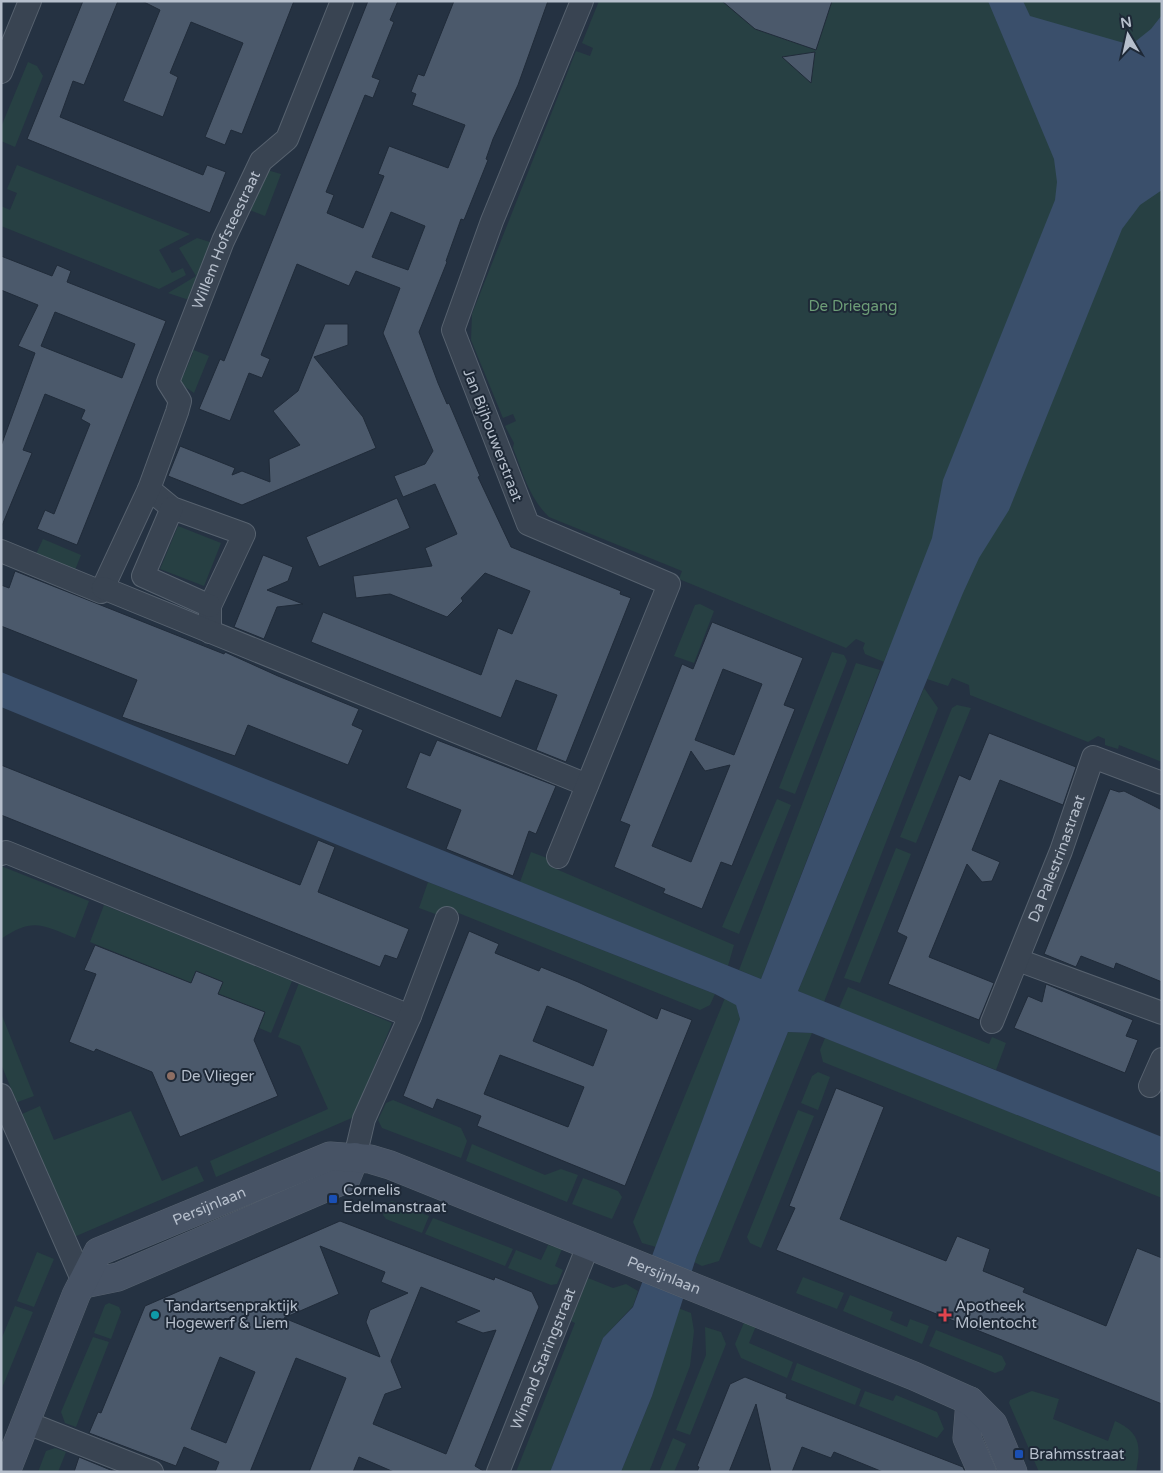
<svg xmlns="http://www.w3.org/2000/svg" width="1163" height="1473" font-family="'Varela Round',sans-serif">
  <rect width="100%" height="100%" fill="#253242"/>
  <!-- green -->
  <path fill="#274043" d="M599 1H1162V762L1119 745 1118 749 1105 745V739L1098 736 1088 742 970 695 969 685 952 678 948 686 927 679 931 670 887 653 884 662 865 654 863 648 865 643 856 639 846 648 679 579 682 571 549 517C529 498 523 473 513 448L514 443 505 426 516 421 513 414 503 418 471 340 472 314 576 51 590 56 593 48 582 43Z
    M28 62 37 66 43 76 15 147 1 141V127Z
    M17 165 190 234 159 250 172 273 183 268 186 275 159 289 1 226V206L10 210 17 193 7 189Z
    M267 170 281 174 265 216 247 209Z
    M197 238 210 242 212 247 193 297 186 299 168 293 196 276 179 248Z
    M191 349 209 356 194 393 181 384 180 376 184 374 193 353 190 352Z
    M178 526 221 543 204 586 160 569Z
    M43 539 81 555 75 570 36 554Z
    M700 604 714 611 694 663 674 656 695 605Z
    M832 652 844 655 847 661 795 794 779 788Z
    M856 663 880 670 761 979 739 970Z
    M924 688 938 708 824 1002 798 991Z
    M957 705 971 708 916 843 900 837 952 708Z
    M777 799 791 805 739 934 722 927Z
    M896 848 911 854 860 983 844 978Z
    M531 852 547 858 549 866 734 945 728 966 520 882Z
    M1 866 89 901 75 938C42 925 33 917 1 939Z
    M428 882 715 994 710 1005 700 1010 451 910 438 915 419 908Z
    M104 905 292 981 271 1033 259 1028 265 1013 217 993 221 981 196 971 191 983 90 942Z
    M299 983 392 1023 354 1117 216 1177 210 1161 328 1109 300 1046 278 1037Z
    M848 987 989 1044 992 1037 1006 1043 996 1070 839 1008Z
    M725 998 736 1004 740 1019 656 1247 642 1243 633 1222Z
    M1 1013 34 1096 15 1103 13 1100 15 1098 1 1064Z
    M788 1032 812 1033 719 1261 702 1266 694 1262 696 1258Z
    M825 1038 1162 1173V1198L823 1062 820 1050Z
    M818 1072 830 1077 818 1110 801 1103 812 1076Z
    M393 1100 461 1128 467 1141 461 1158 382 1128 378 1120 386 1103Z
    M40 1106 54 1140 131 1111 162 1181 197 1166 204 1181 74 1237 22 1114Z
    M798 1110 814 1116 761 1248 750 1243 747 1237Z
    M472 1144 545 1175 561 1169 578 1175 567 1202 466 1161Z
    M583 1178 618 1191 622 1197 612 1219 572 1204Z
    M392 1201 429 1216 422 1233 386 1219 383 1215 387 1203Z
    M433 1218 513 1249 505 1266 425 1234Z
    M548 1245 562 1249 555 1266 563 1270 557 1284 551 1285 508 1268 516 1250 541 1260Z
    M37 1252 54 1259 34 1307 17 1301Z
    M803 1277 844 1293 837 1309 796 1293Z
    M588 1278 613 1288 626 1284 638 1291 633 1306 603 1338 550 1472H516L575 1323 571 1321Z
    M850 1295 893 1312 890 1320 907 1327 910 1319 929 1326 922 1344 843 1311Z
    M109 1303 119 1307 121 1312 111 1339 94 1333 105 1305Z
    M15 1306 33 1312 2 1388 1 1340Z
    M678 1308 691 1313 694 1331 690 1366 649 1472H621L652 1396Z
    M745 1320 756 1326 749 1343 793 1362 787 1378 741 1358 735 1344Z
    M705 1327 721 1332 726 1344 690 1435 676 1430 706 1355Z
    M936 1330 1002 1356 1006 1364 1003 1370 995 1373 929 1346Z
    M93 1337 109 1342 76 1427 65 1423 61 1412Z
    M797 1363 861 1389 855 1405 791 1380Z
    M865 1391 893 1401 896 1395 937 1412 944 1429 937 1438 859 1406Z
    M1032 1391 1059 1399 1053 1419 1108 1441 1115 1421C1141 1433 1141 1446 1136 1472H1039L1009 1403 1010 1400Z
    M673 1438 686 1444 674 1472H659Z
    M55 1448 66 1452 58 1472H38L46 1451Z"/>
  <!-- water -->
  <path fill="#3a4f6b" d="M988 1H1023L1030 16 1131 45 1151 29 1162 15V190L1140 205 1122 229 1009 510 979 558 963 593 798 991 1162 1137V1173L812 1033 788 1032 696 1258 652 1396 621 1472H550L603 1338 633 1307 740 1019 736 1005 715 994 428 882 1 707V672L761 979 932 538 943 480 1055 200 1057 182 1054 159Z"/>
  <!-- building -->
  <path fill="#4b596b" stroke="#202b39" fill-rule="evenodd" d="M83 1H118L84 85 73 81 60 117 203 175 207 165 226 172 210 213 27 139Z
    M142 1H294L242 134 231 130 225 145 205 137 243 43 191 22 170 73 178 77 163 117 123 101 160 10Z
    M368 1H398L390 20 394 22 372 77 380 80 373 98 365 95 326 192 334 195 327 213 363 228 384 176 378 174 389 146 448 168 465 125 412 105 416 94 411 92 418 74 424 76 454 1H548L518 85 493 139 486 159 488 160 464 220 461 219 446 261 447 262 419 332 438 383 447 404 449 403 480 476 478 477 511 547 621 591 620 594 631 598 566 762 536 750 557 695 516 680 501 718 311 642 323 612 481 675 498 628 512 634 530 591 485 573 461 598 463 601 447 617 390 594 356 598 353 576 432 566 425 548 457 534 435 484 403 497 394 476 425 464 433 451 383 333 400 288 356 271 349 286 297 264 261 355 270 359 262 378 249 373 230 421 199 409 220 359 224 361ZM391 212 425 226 408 270 372 257Z
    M722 1H832L816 50 755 29Z
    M815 52 811 83 782 57Z
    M1 256 52 276 57 265 71 271 67 282 166 321 77 545 37 529 45 510 54 514 90 424 81 419 85 410 45 394 23 450 32 453 1 528V446L35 353 18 346 38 305 1 290ZM55 312 135 344 122 378 41 346Z
    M325 324H348V345L314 357 363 417 376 448 242 505 168 476 180 446 235 468 232 475 242 471 270 482 269 459 300 445 273 411 298 391Z
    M397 498 410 528 319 567 306 537Z
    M263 555 293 567 288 581 267 590 303 604 277 607 264 639 234 627Z
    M15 571 224 654 225 652 278 676 359 709 352 725 363 730 348 765 248 725 235 756 122 717 137 680 1 626V585L9 588Z
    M712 622 803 658 784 705 795 709 732 866 721 862 702 909 663 893 665 889 614 867 630 825 620 821 682 664 693 669ZM723 669 762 684 734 755 695 740ZM691 751 705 771 730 765 691 862 652 846Z
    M989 733 1076 767 1063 805 1000 780 972 850 1000 862 992 881 982 882 967 864 929 957 994 983 979 1020 888 984 907 937 897 932 959 775 970 780Z
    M437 740 556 786 536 834 529 831 513 876 446 849 461 810 406 788 420 752 430 756Z
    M1 765 300 885 318 840 335 847 318 892 409 929 397 959 385 955 380 967 1 815Z
    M1110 789 1119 792 1124 791 1162 810V982L1116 963 1114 969 1081 956 1076 967 1044 954Z
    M469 931 499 944 495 953 539 971 541 967 578 982 657 1019 661 1008 692 1020 625 1186 477 1126 481 1116 437 1099 433 1109 403 1096ZM547 1006 607 1030 593 1066 533 1041ZM500 1055 584 1087 568 1127 484 1094Z
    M95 945 191 983 196 971 223 982 218 994 265 1012 254 1040 278 1096 180 1137 152 1072 96 1049 94 1052 69 1042 96 974 84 970Z
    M1046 984 1133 1020 1126 1036 1138 1040 1125 1073 1014 1028 1028 996 1042 1002Z
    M836 1088 884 1107 840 1219 946 1261 957 1236 990 1249 983 1271 1025 1288 1023 1292 1106 1326 1137 1248 1162 1258V1404L776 1250 795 1208 789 1206Z
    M340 1221 494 1280 495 1277 532 1292 539 1307 475 1466 485 1472H394L359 1457 353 1472H309L346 1378 296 1358 250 1472H215L219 1462 184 1447 176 1466 89 1433 98 1412 101 1413 145 1306ZM320 1246 385 1272 381 1282 408 1293 370 1310 366 1322 380 1357 284 1318 339 1294ZM421 1287 480 1311 455 1322 483 1333 496 1330 446 1454 373 1424 385 1394 402 1388 391 1361ZM220 1357 255 1372 226 1443 191 1429Z
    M745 1377 787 1394 786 1398 963 1467 965 1472H883L834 1452 831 1458 802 1447 792 1472H771L756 1404 729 1472H697L699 1467 697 1466 730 1384Z
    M79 1457 113 1471V1472H74Z"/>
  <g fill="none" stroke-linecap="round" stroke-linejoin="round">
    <!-- street casing -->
    <g stroke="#57626f" stroke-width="24">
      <g id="street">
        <path d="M1 72 30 1"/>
        <path d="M149 489 172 508 244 534 210 606V632"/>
        <path d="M172 508 143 576 210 606"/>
        <path id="s1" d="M1 551 101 592 149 489 177 412 180 401 168 382 223 241 261 161 287 139 342 1"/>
        <path d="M103 588 587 785"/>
        <path d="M1 854 6 852 410 1016"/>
        <path d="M558 857 669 584 528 524 453 330 492 221 582 1"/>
        <path d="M1018 960 1162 1013"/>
        <path id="s2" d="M992 1022 1061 851 1093 757 1162 783"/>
        <path d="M1150 1086 1162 1059"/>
        <path d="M1 1095 84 1284"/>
        <path d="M355 1157 364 1119 410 1016 447 918"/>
        <path d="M25 1422 152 1472"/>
        <path id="s3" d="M498 1472 588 1246"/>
      </g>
    </g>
    <!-- secondary casing -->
    <g stroke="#57626f" stroke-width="29">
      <g id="secondary">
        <path d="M84 1284 118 1277 346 1179 355 1157"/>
        <path d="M970 1401 967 1438 982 1472"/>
        <path id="s4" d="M6 1472 76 1295 98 1252 330 1156 370 1159 390 1165 914 1376 970 1401 993 1424 1013 1472"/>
      </g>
    </g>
    <!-- street -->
    <use href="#street" stroke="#394452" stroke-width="22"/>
    <!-- secondary -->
    <use href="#secondary" stroke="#475365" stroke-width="28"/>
  </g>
  <!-- markers -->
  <circle fill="#8d6e63" stroke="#1e2937" stroke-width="2" cx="171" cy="1076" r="5"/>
  <g fill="#1a4fb4" stroke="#1e2937" stroke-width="2">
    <rect x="328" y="1194" width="10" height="10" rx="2.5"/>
    <rect x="1014" y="1449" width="10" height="10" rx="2.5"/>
  </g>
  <circle fill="#0f9aa8" stroke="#1e2937" stroke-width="2" cx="155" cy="1315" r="5"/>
  <path fill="#e0444e" stroke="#1e2937" stroke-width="2" d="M942.5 1307.5h5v5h5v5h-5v5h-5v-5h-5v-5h5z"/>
  <g text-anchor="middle" stroke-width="4" stroke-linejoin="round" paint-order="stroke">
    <!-- street labels -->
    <g font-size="15" fill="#b6bfcc" stroke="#1e2937">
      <text dy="5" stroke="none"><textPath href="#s1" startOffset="491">Willem Hofsteestraat</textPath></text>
      <text transform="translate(493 435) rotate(69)" y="5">Jan Bijhouwerstraat</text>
      <text dy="5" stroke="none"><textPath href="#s2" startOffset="176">Da Palestrinastraat</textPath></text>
      <text dy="5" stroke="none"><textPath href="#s4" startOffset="359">Persijnlaan</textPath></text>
      <text dy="5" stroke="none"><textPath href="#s4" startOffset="846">Persijnlaan</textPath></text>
      <text dy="5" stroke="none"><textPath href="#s3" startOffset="122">Winand Staringstraat</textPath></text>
    </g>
    <!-- park labels -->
    <g font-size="15" fill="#6d9d77" stroke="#1e2937">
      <text x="853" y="311">De Driegang</text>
    </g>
    <!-- poi labels -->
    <g font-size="15" fill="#b6bfcc" stroke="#1e2937" text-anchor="start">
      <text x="181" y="1081">De Vlieger</text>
      <text x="343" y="1195">Cornelis<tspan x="343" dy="17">Edelmanstraat</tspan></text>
      <text x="165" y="1311">Tandartsenpraktijk<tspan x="165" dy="17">Hogewerf &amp; Liem</tspan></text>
      <text x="955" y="1311">Apotheek<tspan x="955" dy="17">Molentocht</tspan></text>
      <text x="1029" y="1459">Brahmsstraat</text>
    </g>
  </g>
  <!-- border -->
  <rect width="1163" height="1473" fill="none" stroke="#b6bfcc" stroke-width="5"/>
  <!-- north arrow -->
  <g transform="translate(1128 35) rotate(351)" stroke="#1e2937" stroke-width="4" paint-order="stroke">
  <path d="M0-4L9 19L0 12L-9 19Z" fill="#b6bfcc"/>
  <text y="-8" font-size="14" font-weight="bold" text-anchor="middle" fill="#b6bfcc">N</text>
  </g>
</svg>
